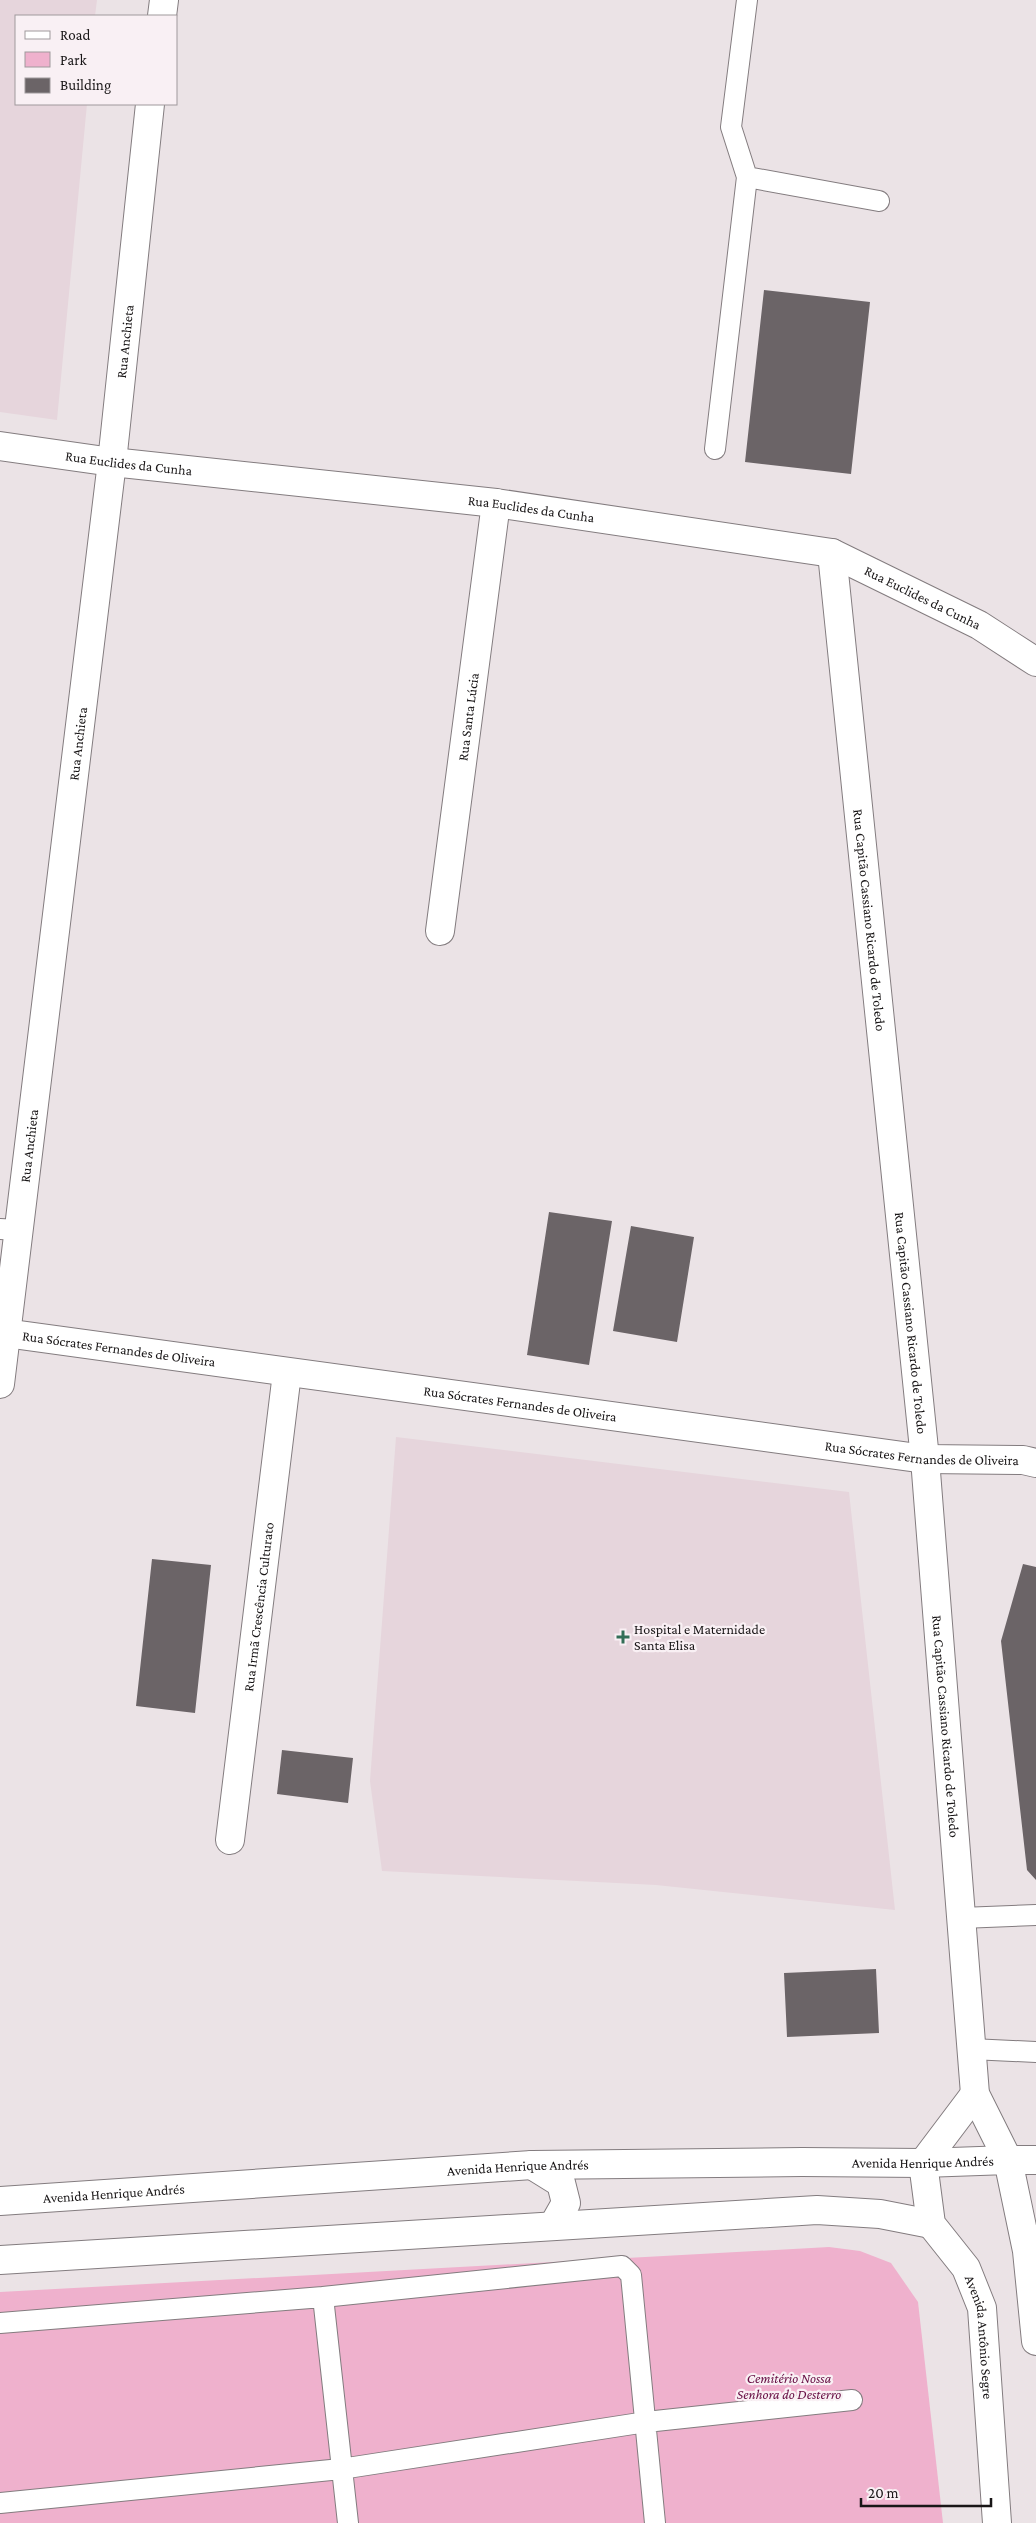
<svg xmlns="http://www.w3.org/2000/svg" width="1036" height="2523" font-family="'Crimson Pro',serif">
  <rect width="100%" height="100%" fill="#ebe3e6"/>
  <!-- built -->
  <path fill="#e6d5dc" d="M0 0H97L95 16H16V104H87L57 420 0 412Z
    M396 1437 849 1492 895 1910 656 1885 382 1871 370 1781Z"/>
  <!-- green -->
  <path fill="#efb1cd" d="M829 2247 860 2251 891 2263 918 2302 943 2523H0V2292Z"/>
  <!-- building -->
  <path fill="#6b6467" d="M764 290 870 302 851 474 745 462Z
    M549 1212 612 1221 589 1365 527 1355Z
    M631 1226 694 1237 677 1342 613 1331Z
    M152 1559 211 1565 195 1713 136 1706Z
    M1023 1564 1036 1567V1880L1027 1870 1001 1641Z
    M282 1750 353 1758 348 1803 277 1794Z
    M876 1969 879 2033 787 2037 784 1973Z"/>
  <g fill="none" stroke-linecap="round" stroke-linejoin="round">
    <!-- service casing -->
    <g stroke="#837c7f" stroke-width="22">
      <path id="service" d="M747 177 879 201
        M715 449 747 177 731 127 747 0
        M0 1229 18 1230
        M961 1918 1036 1915
        M971 2049 1036 2052
        M323 2297 348 2523
        M0 2323 323 2297 622 2266 631 2275 655 2523
        M0 2503 341 2469 646 2422 852 2400"/>
    </g>
    <!-- minor casing -->
    <g stroke="#837c7f" stroke-width="30">
      <g id="minor">
        <path id="s1" d="M0 446 112 462 496 503 832 553 979 625 1036 662"/>
        <path id="s2" d="M832 553 925 1459 975 2094 1008 2160H1036"/>
        <path id="s3" d="M440 931 496 503"/>
        <path id="s4" d="M5 1333 925 1459 1023 1460 1036 1463"/>
        <path id="s5" d="M230 1840 287 1373"/>
        <path d="M923 2163 975 2094"/>
      </g>
    </g>
    <!-- secondary casing -->
    <g stroke="#837c7f" stroke-width="30">
      <g id="secondary">
        <path d="M162 16 164 0"/>
        <path id="s6" d="M0 1384 112 462 150 104"/>
      </g>
    </g>
    <!-- primary casing -->
    <g stroke="#837c7f" stroke-width="30">
      <g id="primary">
        <path id="s7" d="M923 2163 931 2224 966 2268 982 2308 997 2523"/>
        <path d="M532 2165 561 2183 566 2203 553 2226"/>
        <path id="s8" d="M0 2201 532 2165 802 2162 923 2163 1008 2160 1027 2251 1036 2341"/>
        <path d="M0 2260 817 2210 880 2214 931 2224"/>
      </g>
    </g>
    <!-- service -->
    <use href="#service" stroke="#fff" stroke-width="20"/>
    <!-- minor -->
    <use href="#minor" stroke="#fff" stroke-width="28"/>
    <!-- secondary -->
    <use href="#secondary" stroke="#fff" stroke-width="28"/>
    <!-- primary -->
    <use href="#primary" stroke="#fff" stroke-width="28"/>
  </g>
  <!-- markers -->
  <path fill="#336e57" stroke="#f9f0f4" stroke-width="2" d="M620.5 1629.5h5v5h5v5h-5v5h-5v-5h-5v-5h5z"/>
  <g text-anchor="middle" stroke-width="4.5" stroke-linejoin="round" paint-order="stroke">
    <!-- street labels -->
    <g font-size="14" fill="#191617" stroke="#f9f0f4">
      <text dy="5" stroke="none"><textPath href="#s6" startOffset="1050">Rua Anchieta</textPath></text>
      <text dy="5" stroke="none"><textPath href="#s1" startOffset="130">Rua Euclides da Cunha</textPath></text>
      <text dy="5" stroke="none"><textPath href="#s1" startOffset="535">Rua Euclides da Cunha</textPath></text>
      <text dy="5" stroke="none"><textPath href="#s1" startOffset="940">Rua Euclides da Cunha</textPath></text>
      <text dy="5" stroke="none"><textPath href="#s3" startOffset="216">Rua Santa Lúcia</textPath></text>
      <text dy="5" stroke="none"><textPath href="#s6" startOffset="645">Rua Anchieta</textPath></text>
      <text dy="5" stroke="none"><textPath href="#s2" startOffset="369">Rua Capitão Cassiano Ricardo de Toledo</textPath></text>
      <text dy="5" stroke="none"><textPath href="#s6" startOffset="240">Rua Anchieta</textPath></text>
      <text dy="5" stroke="none"><textPath href="#s2" startOffset="774">Rua Capitão Cassiano Ricardo de Toledo</textPath></text>
      <text dy="5" stroke="none"><textPath href="#s4" startOffset="115">Rua Sócrates Fernandes de Oliveira</textPath></text>
      <text dy="5" stroke="none"><textPath href="#s4" startOffset="520">Rua Sócrates Fernandes de Oliveira</textPath></text>
      <text dy="5" stroke="none"><textPath href="#s4" startOffset="925">Rua Sócrates Fernandes de Oliveira</textPath></text>
      <text dy="5" stroke="none"><textPath href="#s5" startOffset="235">Rua Irmã Crescência Culturato</textPath></text>
      <text dy="5" stroke="none"><textPath href="#s2" startOffset="1179">Rua Capitão Cassiano Ricardo de Toledo</textPath></text>
      <text dy="5" stroke="none"><textPath href="#s8" startOffset="924">Avenida Henrique Andrés</textPath></text>
      <text dy="5" stroke="none"><textPath href="#s8" startOffset="519">Avenida Henrique Andrés</textPath></text>
      <text dy="5" stroke="none"><textPath href="#s8" startOffset="114">Avenida Henrique Andrés</textPath></text>
      <text dy="5" stroke="none"><textPath href="#s7" startOffset="189">Avenida Antônio Segre</textPath></text>
    </g>
    <!-- poi labels -->
    <g font-size="14" fill="#191617" stroke="#f9f0f4" text-anchor="start">
      <text x="634" y="1634">Hospital e Maternidade<tspan x="634" dy="16">Santa Elisa</tspan></text>
    </g>
    <!-- park labels -->
    <g font-size="14" font-style="italic" fill="#660d43" stroke="#f9f0f4">
      <text x="789" y="2383">Cemitério Nossa<tspan x="789" dy="16">Senhora do Desterro</tspan></text>
    </g>
  </g>
  <!-- legend -->
  <rect x="15" y="15" width="162" height="90" fill="#f9f0f4" stroke="#9f999c"/>
  <rect x="25" y="31" width="25" height="8" fill="#ffffff" stroke="#9f999c"/>
  <text x="60" y="40" font-size="15" fill="#191617">Road</text>
  <rect x="25" y="52" width="25" height="15" fill="#efb1cd" stroke="#9f999c"/>
  <text x="60" y="65" font-size="15" fill="#191617">Park</text>
  <rect x="25" y="78" width="25" height="15" fill="#6b6467" stroke="#9f999c"/>
  <text x="60" y="90" font-size="15" fill="#191617">Building</text>
  <!-- scale -->
  <path d="M861 2498v8h130v-8" fill="none" stroke="#191617" stroke-width="2.5"/>
  <text x="868" y="2498" font-size="15" fill="#191617" stroke="#f9f0f4" stroke-width="4" paint-order="stroke">20 m</text>
</svg>
